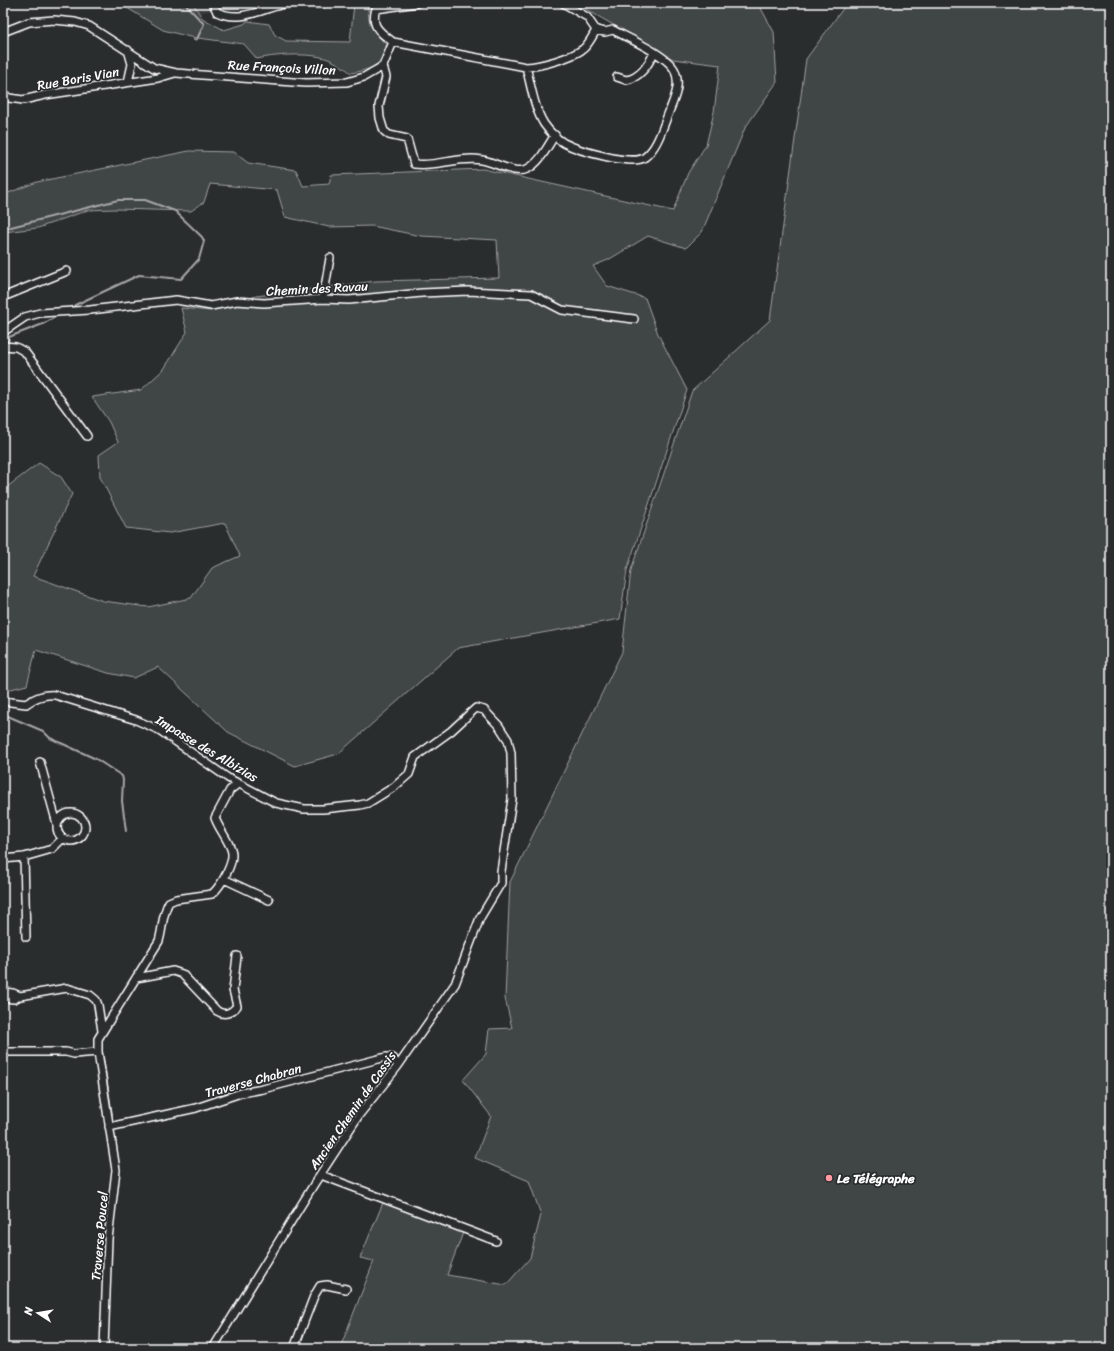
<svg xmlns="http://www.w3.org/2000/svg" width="1114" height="1351" font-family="Sriracha,sans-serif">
  <rect width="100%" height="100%" fill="#2a2d2e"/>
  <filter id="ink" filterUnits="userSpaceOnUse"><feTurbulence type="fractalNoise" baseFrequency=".025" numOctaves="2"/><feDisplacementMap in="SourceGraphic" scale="8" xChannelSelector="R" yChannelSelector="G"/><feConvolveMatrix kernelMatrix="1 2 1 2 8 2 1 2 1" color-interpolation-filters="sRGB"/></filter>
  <g filter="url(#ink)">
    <!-- built -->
    <path fill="#373a3b" d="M187 3H278L246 14 244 10 240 8 228 13 224 18 216 14 214 10 201 13 189 7Z"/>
    <!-- green -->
    <path fill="#414445" stroke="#a0a2a2" d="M119 3H193L202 18 224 30 244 24 247 21 269 24 275 35 286 41 350 42 354 4 367 3 370 25 385 44C383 67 371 69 351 73 342 66 332 59 321 57 304 53 273 55 257 59L244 44 190 37 163 30Z
      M575 3H758L774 32 777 82 745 128 702 232 686 248 648 236 608 260 593 266 607 286 645 298 658 334 687 390 627 570 620 619 458 648 338 754 295 766 228 732 158 667 134 678 108 673 36 650 27 685 3 691V490L39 463 61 477 72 494 33 576 103 601 148 607 191 598 212 568 240 556 225 523 170 533 126 528 100 477 99 455 118 442 109 422 92 397 141 390 164 369 187 332 181 308 211 311 256 296 376 281 499 278 497 240 421 236 372 226 329 227 285 217 277 190 210 184 204 202 191 211 114 209 88 210 38 228 3 232V195L37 182 189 151 234 152 248 163 296 170 303 186 329 184 331 175 483 169 673 211 688 173 706 145 714 112 720 65 673 59Z
      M847 3H1111V1348H340L374 1261 360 1258 385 1198 464 1230 447 1275 506 1285 530 1258 541 1215 529 1181 475 1158 491 1116 463 1080 486 1054 489 1029 512 1028 505 998 510 882 622 652 631 570 692 391 770 320 806 59Z"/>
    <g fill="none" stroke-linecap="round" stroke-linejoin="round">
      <!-- stream -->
      <path stroke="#a6a7a7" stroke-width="2" d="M184 3 204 24 197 39 194 40
        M3 229 118 200H145L175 211 202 237 204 241 199 259 181 279 139 275 75 305 72 308
        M8 341 9 337 43 324 59 315
        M3 714 43 731 50 738 96 759 122 776 123 780 122 801 126 831
        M102 1051 112 1115"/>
      <!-- street casing -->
      <g stroke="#fff" stroke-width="10">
        <path id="street" d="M213 3 217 12C243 24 265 6 290 3 301 2 312 5 324 3
          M378 3C369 25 377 30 393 42L526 67C541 66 571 58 583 49 589 44 592 37 596 30
          M563 3 587 17 596 30
          M376 9 417 3
          M3 32 29 22 54 20 75 22 89 26 154 68 176 73 306 83 347 82 364 77 383 66 393 42
          M128 50 132 64 128 82
          M383 66 386 77 379 106 380 118 384 131 389 135 407 139 414 164C437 167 459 156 482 160 495 162 515 175 527 169 540 163 547 147 555 135
          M526 67C531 85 534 108 544 124 549 131 557 139 564 143 577 150 634 167 645 157 658 147 663 126 669 112 674 99 681 85 675 71 669 56 628 38 613 30L605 32 596 30
          M617 77 626 80C640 78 648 65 654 53
          M3 94 9 98 23 100 45 95 158 78 175 73
          M3 297 67 271
          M323 299 330 258
          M3 332 25 317 40 313 90 310 176 300 211 306 237 301 264 303 323 299 349 300 422 293 468 291 531 294 562 310 634 319
          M3 346 16 347 25 352 87 436
          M3 701 26 704C35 698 43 694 55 695L136 720 159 730 228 778 276 803 304 809H323L360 805 368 803 394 787 409 774 415 757 451 731 476 708 484 710 499 726 508 740 511 753 512 799 501 871V883L480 918 455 984 398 1066 359 1115 316 1181 213 1348
          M40 762 57 824
          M57 827a14 14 0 1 1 28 0a14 14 0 1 1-28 0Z
          M24 857 26 937
          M3 859 24 857 52 849 62 839
          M224 879 269 900
          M136 978 173 971 182 974 217 1011C225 1016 231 1013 237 1006L233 990 237 956
          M3 992 13 993 20 996 14 999 3 998
          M20 996 67 988 90 995 96 1000 98 1005 102 1031
          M3 1052H66L74 1054 98 1052
          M109 1127 196 1108 241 1093 263 1089 386 1057 393 1058 398 1066
          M321 1175 496 1241
          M104 1348 108 1239 116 1170 98 1052V1039L159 941C163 928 162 914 169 902L176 899 212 894C221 886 236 861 231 849 227 838 219 829 215 818L230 790 238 784
          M294 1348 314 1296 320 1286 327 1285 346 1289"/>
      </g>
      <!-- street -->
      <use href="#street" stroke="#2a2d2e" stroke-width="7"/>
    </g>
  </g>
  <!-- markers -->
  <circle fill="#ff9aa2" stroke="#2a2d2e" stroke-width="1.5" cx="829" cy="1178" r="4"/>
  <g text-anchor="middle" stroke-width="3.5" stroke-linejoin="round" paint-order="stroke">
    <!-- street labels -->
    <g font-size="13" fill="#fff" stroke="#2a2d2e">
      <text transform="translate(282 67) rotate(3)" y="5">Rue François Villon</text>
      <text transform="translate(78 78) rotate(-10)" y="5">Rue Boris Vian</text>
      <text transform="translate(317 288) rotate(-3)" y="5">Chemin des Ravau</text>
      <text transform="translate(207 748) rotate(31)" y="5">Impasse des Albizias</text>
      <text transform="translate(253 1080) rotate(-15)" y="5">Traverse Chabran</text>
      <text transform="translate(352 1110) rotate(-55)" y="5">Ancien Chemin de Cassis</text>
      <text transform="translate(99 1236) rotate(-85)" y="5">Traverse Poucel</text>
    </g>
    <!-- poi labels -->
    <g font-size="13" font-weight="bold" fill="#fff" stroke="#2a2d2e" text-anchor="start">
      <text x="837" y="1183">Le Télégraphe</text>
    </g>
  </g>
  <!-- margin -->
  <rect width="1114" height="1351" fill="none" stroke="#2a2d2e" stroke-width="16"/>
  <rect x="8" y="8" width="1098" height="1335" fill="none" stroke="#fff" stroke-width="1.5" filter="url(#ink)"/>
  <!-- north arrow -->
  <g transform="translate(38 1313) rotate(282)" stroke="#2a2d2e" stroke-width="3" paint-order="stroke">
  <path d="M0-3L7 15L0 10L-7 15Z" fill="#ffffff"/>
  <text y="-6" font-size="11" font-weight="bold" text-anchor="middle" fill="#ffffff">N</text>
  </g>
</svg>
